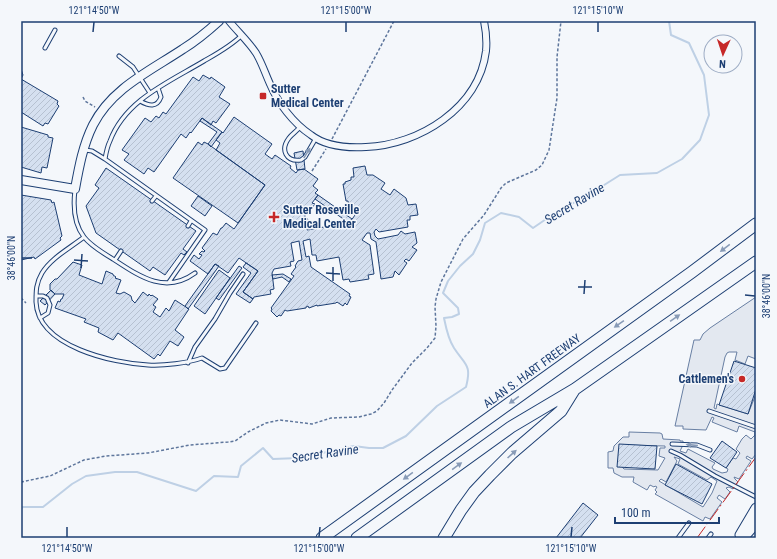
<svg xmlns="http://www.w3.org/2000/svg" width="777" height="559" font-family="'Roboto Condensed',sans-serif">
  <defs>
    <pattern id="building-hatch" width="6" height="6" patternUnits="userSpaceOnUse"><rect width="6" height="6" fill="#d5e0f0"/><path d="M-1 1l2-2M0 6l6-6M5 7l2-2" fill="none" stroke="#b6c1d1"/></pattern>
  </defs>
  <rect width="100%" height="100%" fill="#f4f7fb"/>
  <!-- parking -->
  <path fill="#e3e8f0" stroke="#687fa3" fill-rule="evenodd" d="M756 297V359L748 356 745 364 735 360 737 352H729L727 353 725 357 714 408 716 409 717 404 748 414 756 394V454L752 459 747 456 746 458 751 461 739 479 734 477 735 479 738 482 733 489 729 487 726 488 730 492 725 499 719 495 717 498 722 502 710 519 705 517 703 521 655 494 657 492 655 490 657 487 655 486 654 487 650 485 647 490 633 482 634 477H622L614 473 613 468H608V452L613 451 614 446 623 437H629V432L660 433 662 434 663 439 680 440V441H683V445L680 451 686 453 688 449 715 463 712 467 713 469 722 473 727 472 728 469 726 468 733 458 736 459 740 453 736 449 742 439 746 435 751 439 755 435V432L739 426 737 432 712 422 714 418 712 417 706 430 683 429V426H675L694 340H700L703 334 710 328ZM625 445 665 446V448H660L659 456 665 458 658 470 624 469 619 464ZM674 457 680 459 678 464 707 480 711 477 717 481 712 493 703 507 659 481 661 479 666 482 677 461Z"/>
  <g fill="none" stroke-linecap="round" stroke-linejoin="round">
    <!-- stream -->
    <path stroke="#bed0e5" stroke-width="2" d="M21 508 23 507H43L72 484 86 476 115 472H137L196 491 214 476 238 477 241 466 263 448 273 459 299 458 354 446 369 448H383L406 436 437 406 466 387C472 364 465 365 454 348 448 339 446 328 444 318L452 317 459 314 458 308 443 293 448 281 460 266 473 254 480 240 485 223 501 213 519 217 533 228 552 215 593 192 620 175 657 173 682 159 700 140 709 115 704 75 689 43 671 35 669 21"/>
  </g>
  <!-- building -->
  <path fill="url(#building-hatch)" stroke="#1d3f73" d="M21 69 23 75 21 79 58 101 57 104 59 106 48 124 45 123 43 126 21 112Z
    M203 75 210 79 211 77 225 87 219 97 230 104 216 123 213 121 211 125 202 118 191 133 190 132 186 138 181 134 154 172 148 168 144 174 124 160 129 154 122 150 145 118 151 122 156 116 159 118 163 112 166 114 193 77 199 81Z
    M234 117 272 144 265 154 272 159 275 155 291 166 290 168 296 173 298 170 304 169 318 179 313 186 318 190 315 193 318 195 312 203 315 204 310 211 308 209 305 213V218L308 219 306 222 307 230 341 224 346 228 355 215 350 211 348 201H346L343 184H345V182L351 180V177H354L353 168 365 166 367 175H373L385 183 381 189 390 195 394 189 406 198 408 205 416 204 418 215 410 216V220H407L408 227 379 232 376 229 374 232 375 236 378 239 398 235 401 231 405 234 415 232 417 243 412 247 417 250 409 261 406 259 404 261 407 263 399 275 395 271 393 277 381 279 376 242 371 239 370 233H367L362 240 370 245 374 274 368 275 369 279 350 282 349 279 343 280 339 257 317 261 316 255H312L310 239 303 241 306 257 309 256 311 267 350 294 349 296 351 297 347 305 345 303 343 306 337 302 336 303 317 306V305L309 308 308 306 306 307V308L287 311 285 310 281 316 279 315 277 317 271 311 272 309 271 308 294 276 291 274 296 267 295 266 298 261 302 260 299 241 291 243 294 261 290 262 291 266 274 269 272 273 274 289 270 290 271 294 254 297 253 299 243 292 258 271 239 258 228 273 215 264 208 274 190 261 194 255 199 259 202 255 199 254 202 251 204 252 205 251 202 248 213 233 217 235 221 228H222L226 223 234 229 265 185 216 150 220 143 216 140 222 132 223 133Z
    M202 118 222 132 211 147 208 144 217 132 200 121Z
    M21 127 48 135V137L53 138 47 168 42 167 41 173 21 167Z
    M198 142 202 145 204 142 208 144 265 185 238 223 173 178Z
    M303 151 305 169 297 170 294 153Z
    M106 168 196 231 183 249 187 252 184 255 181 253 165 275 153 267 150 271 96 233 86 206 99 188 95 185Z
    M21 195 51 200 52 203 54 202 62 236 60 238 61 240 35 259 34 257 21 260Z
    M318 195 352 219 349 223 315 199Z
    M198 196 212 206 205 216 191 206Z
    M73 262 82 265 79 275 102 284 106 271 113 274V275L116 277 115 278 121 280 116 293 120 294 124 292 131 296 132 300 135 303 143 292 148 296 149 294 151 296 152 295 158 299 153 305 156 307 153 312 160 317 166 308 169 311 175 300 189 309 175 330 184 337 178 346 170 341 160 356 158 354 154 359 118 333 113 340 98 332 99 328 84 322 86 319 55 308 58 301 60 302 61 299H62L64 294H55L50 290V284L55 279H57Z
    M246 263 258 271 243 292 253 299 250 303 236 294 251 273 243 267Z
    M215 264 219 266 188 309 185 306Z
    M239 266 242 268 219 300 216 298Z
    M219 270 230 278 205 314 194 306Z
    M283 274 291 279 289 282 282 277 273 279 272 275Z
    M51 290 55 294 45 305 40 301Z
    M734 361 756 368V389L748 414 719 405Z
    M722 441 737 452 726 468 710 458Z
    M619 444 657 446 655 469 617 467Z
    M676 464 712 484 702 504 665 485Z
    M583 503 598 515 580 538H556Z"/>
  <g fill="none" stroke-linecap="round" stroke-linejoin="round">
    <!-- service casing -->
    <g stroke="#1d3f73" stroke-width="5">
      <path id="service" d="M45 48 55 30
        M119 56 133 67 150 93
        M140 101C149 106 157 108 161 97L158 88
        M300 127C297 131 292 134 289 138 280 150 286 162 301 160L305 157 316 138
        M85 150 92 151 105 159 205 230 169 282
        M105 159C106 153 107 147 110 141 125 100 169 82 204 61 218 53 231 46 242 35
        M75 190C73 206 74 224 84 237 91 246 103 253 113 259 139 276 165 295 195 273
        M152 201 156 196
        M188 226 191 221
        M84 237C70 248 51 258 42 273 36 283 36 291 36 302 38 347 113 363 148 365 163 366 188 363 202 358L220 369 225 368 256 323
        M115 260 121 251
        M36 296H43L47 298 50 305 48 313 40 318
        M188 363 195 347 215 319 230 293 243 274
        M709 411 756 427
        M672 444 697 445 710 450
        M671 451 680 455 715 476 756 497
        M678 538 689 523
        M708 538 711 534"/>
    </g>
    <!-- minor casing -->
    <g stroke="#1d3f73" stroke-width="8">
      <path id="minor" d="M229 21C238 32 248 41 256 53 262 63 265 73 270 84 278 103 293 123 311 135 325 146 348 148 366 147 419 145 479 108 486 51 487 41 486 31 484 21"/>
    </g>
    <!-- tertiary casing -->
    <g stroke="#1d3f73" stroke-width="10">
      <path id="tertiary" d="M21 180 75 189C79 167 83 145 93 125 112 88 150 71 183 49 196 41 208 31 219 21"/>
    </g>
    <!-- secondary casing -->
    <g stroke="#1d3f73" stroke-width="11">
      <path id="secondary" d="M740 535 756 508"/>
    </g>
    <!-- motorway casing -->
    <g stroke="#1d3f73" stroke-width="13">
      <path id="motorway" d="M322 538 692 272 756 224
        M357 538 511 427 575 389 756 262
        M444 538 461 510 474 492 490 475 512 453 561 411 574 390
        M742 538 756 522"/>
    </g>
    <!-- path -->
    <path stroke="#5e769c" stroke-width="1.5" stroke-dasharray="3 2" stroke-linecap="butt" d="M83 97 85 101 95 107
      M332 139 394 21
      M312 171 326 149
      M21 298 26 303
      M21 482 50 476 84 460 106 456 148 453 190 445 228 442 235 441 248 432 266 423 280 420 312 424 331 418 359 417 371 414 377 411 384 403 392 390 412 363 427 348 435 338 436 326 435 307 436 299 441 282 463 239 484 215 501 188 506 183 536 170 542 165 549 150 557 98V57L561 21"/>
    <!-- service -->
    <use href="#service" stroke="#f4f7fb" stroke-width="3"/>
    <!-- minor -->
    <use href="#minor" stroke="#f4f7fb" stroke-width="6"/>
    <!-- tertiary -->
    <use href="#tertiary" stroke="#f4f7fb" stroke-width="8"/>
    <!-- secondary -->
    <use href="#secondary" stroke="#f4f7fb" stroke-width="9"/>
    <!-- motorway -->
    <use href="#motorway" stroke="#f4f7fb" stroke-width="11"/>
    <!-- power -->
    <path stroke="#c62828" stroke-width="1" stroke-dasharray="14 3 2 3" stroke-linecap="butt" d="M697 538 756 457"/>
  </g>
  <!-- one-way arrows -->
  <defs><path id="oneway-solid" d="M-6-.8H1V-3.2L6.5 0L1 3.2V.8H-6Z"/></defs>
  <g fill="#889bb7">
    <use href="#oneway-solid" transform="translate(307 153) rotate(-58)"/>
    <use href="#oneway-solid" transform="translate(725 248) rotate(143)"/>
    <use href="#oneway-solid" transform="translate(675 318) rotate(-35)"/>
    <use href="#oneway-solid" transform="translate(619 324) rotate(145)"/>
    <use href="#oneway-solid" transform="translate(514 400) rotate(144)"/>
    <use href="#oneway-solid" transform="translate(692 445) rotate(-175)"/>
    <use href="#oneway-solid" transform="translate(512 454) rotate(-42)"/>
    <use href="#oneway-solid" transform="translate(457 466) rotate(-36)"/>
    <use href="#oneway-solid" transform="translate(408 476) rotate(144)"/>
  </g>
  <!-- ticks -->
  <path fill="none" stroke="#1d3f73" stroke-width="1.5" d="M93 32 94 22M346 32V22M598 32V22M22 258H32M74 260 88 261M81 268 82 254M326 273 340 274M333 281V267M578 287H592M584 294 585 280M745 295 755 296M67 537V527M319 537 320 527M571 537 572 527"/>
  <!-- markers -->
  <g fill="#c62828" stroke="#f4f7fb" stroke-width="1.5">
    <rect x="259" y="92" width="8" height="8" rx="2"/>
    <path d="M272 211h4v4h4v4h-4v4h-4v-4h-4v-4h4z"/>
    <circle cx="742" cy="379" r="4"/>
  </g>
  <g text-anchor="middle" stroke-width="3" stroke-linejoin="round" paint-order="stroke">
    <!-- poi labels -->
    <g font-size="12" font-weight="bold" fill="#1d3f73" stroke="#f4f7fb" text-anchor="start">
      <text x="271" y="93">Sutter<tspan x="271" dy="14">Medical Center</tspan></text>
      <text x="283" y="214">Sutter Roseville<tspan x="283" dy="14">Medical Center</tspan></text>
      <text x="734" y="383" text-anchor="end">Cattlemen's</text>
    </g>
    <!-- street labels -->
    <g font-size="12" fill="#1d3f73" stroke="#f4f7fb">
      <text transform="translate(532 371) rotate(-36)" y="4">ALAN S. HART FREEWAY</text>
    </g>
    <!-- water labels -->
    <g font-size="13" font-style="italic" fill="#1d3f73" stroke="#f4f7fb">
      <text transform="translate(574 203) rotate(-31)" y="5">Secret Ravine</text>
      <text transform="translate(325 453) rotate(-8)" y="5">Secret Ravine</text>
    </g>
  </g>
  <!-- border -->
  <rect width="777" height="559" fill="none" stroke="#f4f7fb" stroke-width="44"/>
  <!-- north arrow -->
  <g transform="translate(723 54) rotate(183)"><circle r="19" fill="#f4f7fb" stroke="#9eadc5"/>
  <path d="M0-3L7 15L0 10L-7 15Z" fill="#c62828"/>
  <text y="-6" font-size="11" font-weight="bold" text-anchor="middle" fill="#1d3f73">N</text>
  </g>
  <!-- scale -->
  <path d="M615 517v6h104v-6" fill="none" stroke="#1d3f73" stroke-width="2"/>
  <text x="621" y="517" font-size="12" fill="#1d3f73" stroke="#f4f7fb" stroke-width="3" paint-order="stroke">100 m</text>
  <rect x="22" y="22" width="733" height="515" fill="none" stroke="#1d3f73" stroke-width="1.5"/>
  <g font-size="10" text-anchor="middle" fill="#1d3f73">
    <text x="94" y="14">121°14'50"W</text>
    <text x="346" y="14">121°15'00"W</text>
    <text x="598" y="14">121°15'10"W</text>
    <text transform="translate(11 258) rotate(-90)" y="4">38°46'00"N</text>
    <text transform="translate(766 296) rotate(-90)" y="4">38°46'00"N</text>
    <text x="67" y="552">121°14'50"W</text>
    <text x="319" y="552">121°15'00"W</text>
    <text x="571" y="552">121°15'10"W</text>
  </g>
</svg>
